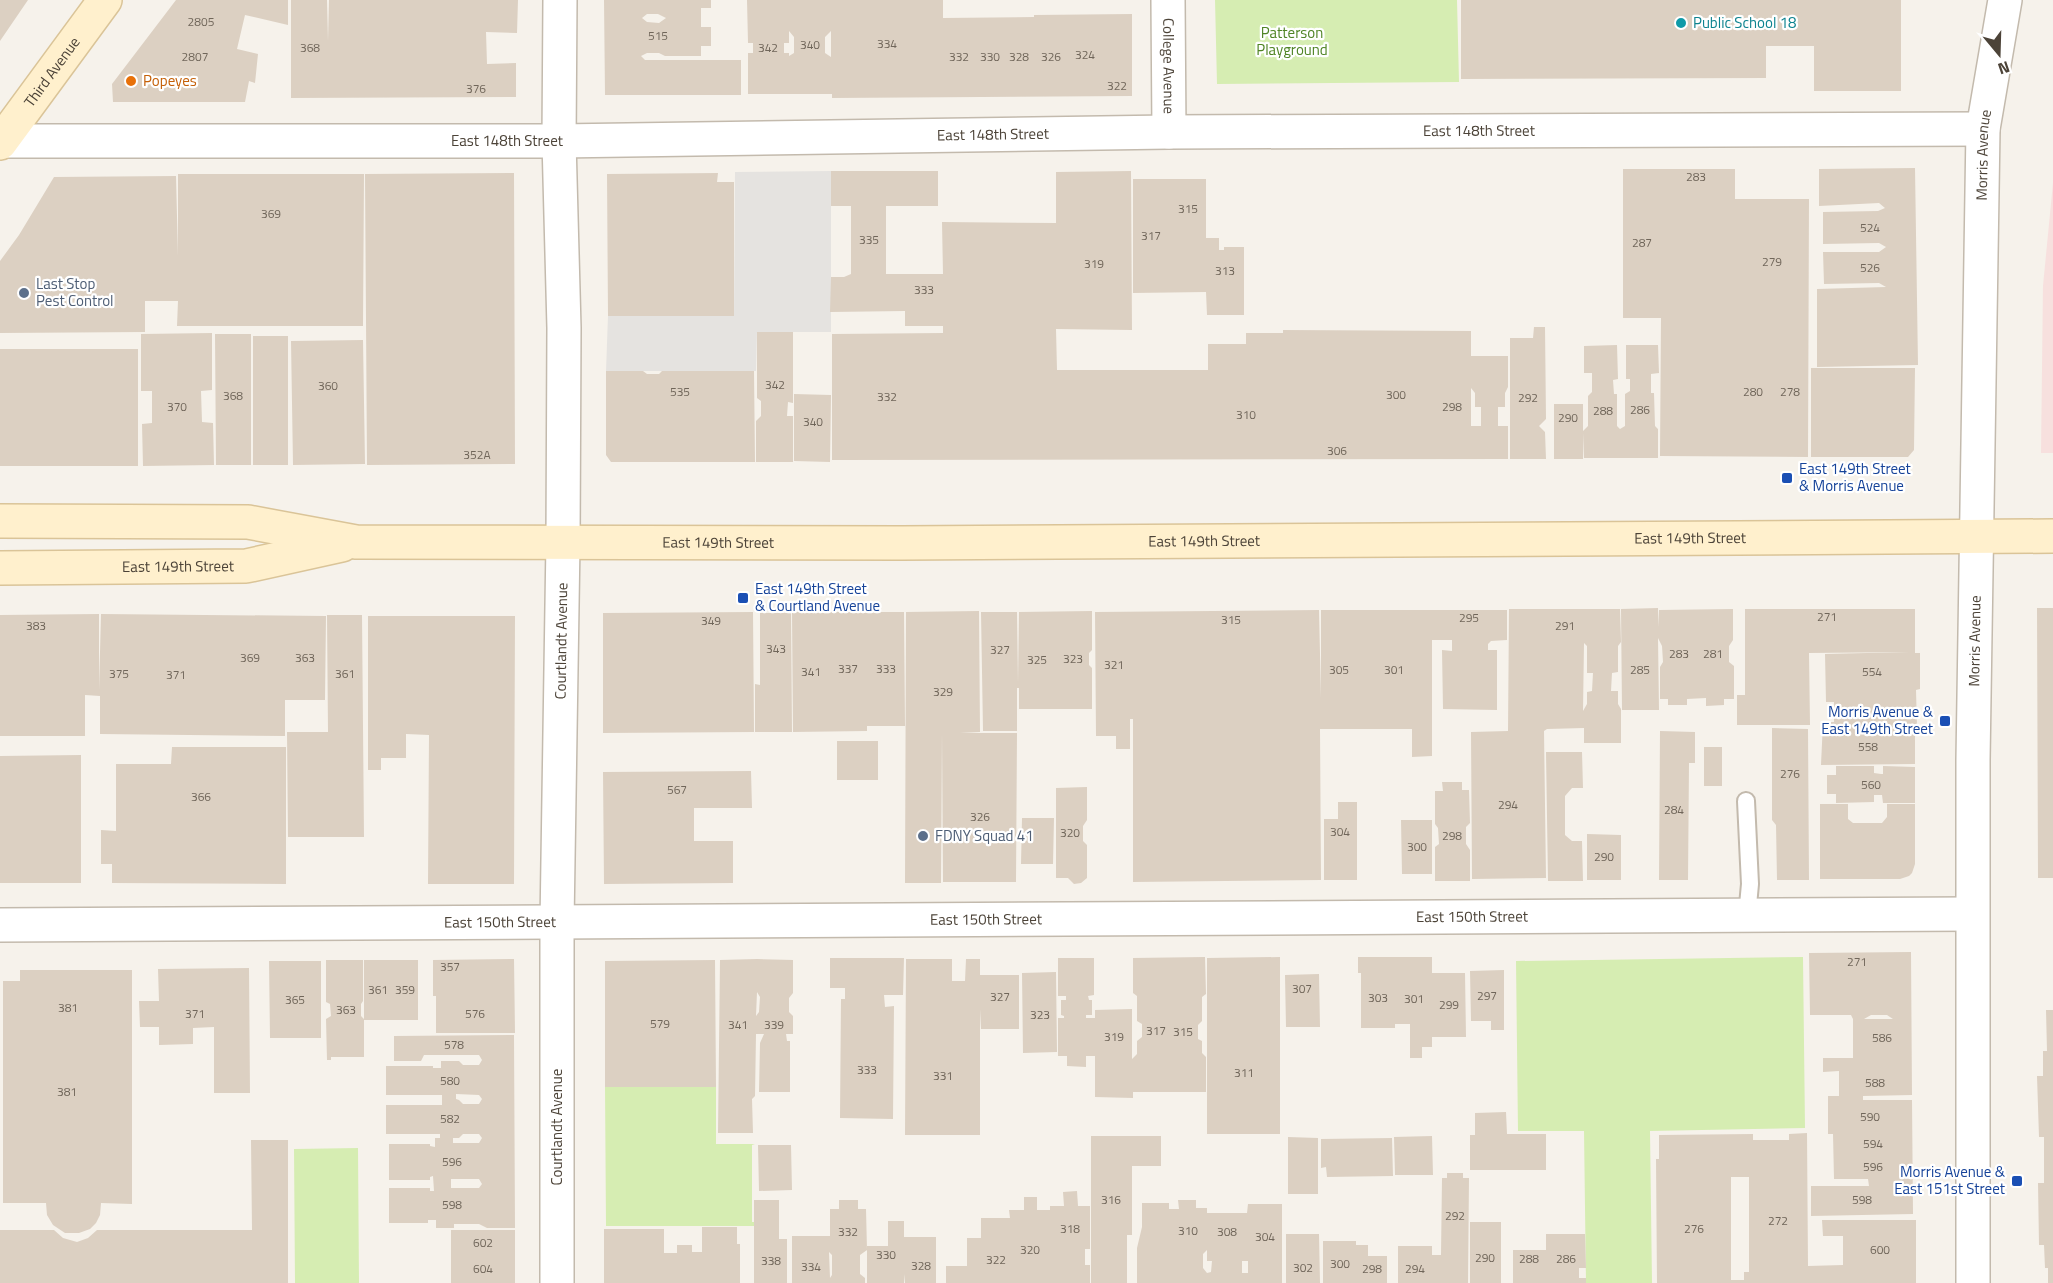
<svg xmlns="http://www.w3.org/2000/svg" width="2053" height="1283" font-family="'Titillium Web',sans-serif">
  <rect width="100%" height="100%" fill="#f6f2eb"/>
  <!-- medical -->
  <path fill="#f7e0de" d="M2053 183V453H2041L2043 286Z"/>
  <!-- green -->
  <path fill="#d6edb2" d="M1215 0H1457L1459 82 1217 84Z
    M1803 957 1805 1128 1650 1131 1652 1283H1586L1584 1131H1518L1516 961Z
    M605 1087H716V1144H755L752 1145V1222H755L754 1226H606Z
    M358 1148 359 1283H295L294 1149Z"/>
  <!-- parking -->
  <path fill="#e5e3e0" d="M831 171V332H757L756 371H606L608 316H734L735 172Z"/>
  <!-- building -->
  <path fill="#dcd0c2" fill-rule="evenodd" d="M0 0H28L0 41Z
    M176 0H288V25L245 15 237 49 258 54 255 83 249 81 245 102H113L112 84Z
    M291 0H327L328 41 329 0H518L517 33 486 32 487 64 516 63V97L291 98Z
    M604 0H711V8H701V27H711V46H701V56H665L659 53H647L641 56 645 60H741V95H605ZM647 14H658L666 18 659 23 647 22 642 18Z
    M747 0H943V18L1034 17V15L1132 14V96L832 98V94H748V53H753V43H748ZM789 31 794 37V53L789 56V53H784V43H789ZM831 31V57L825 53V37Z
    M1461 0H1901V91H1814V46H1766V78L1461 79Z
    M1915 168 1918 365 1817 367V289L1886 287 1879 283 1824 284 1823 252H1879L1886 247 1879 243 1823 244V212L1878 211 1885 208 1879 203 1819 206V169Z
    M1623 169H1735V199H1809L1808 457 1660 456 1661 318H1623Z
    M831 171H938V206H886V274H943L942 222 1056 223V172L1131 171 1132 330 1056 329 1057 370H1208V344H1246V333H1283V330L1471 331V356H1508V387L1505 393V407H1498V426H1508V459L832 460V334L943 333V326H905V311L830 312 831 277H844L851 274V206H831ZM1471 388 1475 393V407H1481V426H1471Z
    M514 173 515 464 367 465 365 174Z
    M718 173 717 182H734V316H608L607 174Z
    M178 174H364L363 326H177L178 301H145V332L0 333V261L19 235 54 177 176 176 178 256Z
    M1133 179H1206V238H1219V250H1224V247H1244V315H1207L1206 292 1133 293Z
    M1534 327H1545L1546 419 1539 426 1545 432 1546 459H1510V338H1533Z
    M757 332H793V403L788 402 787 416H793V462H756V421L761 416V401L757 398Z
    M212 333V390L201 391 202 422 213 423 214 465 143 466 142 424 152 423V391H141V334Z
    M215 334H251V465H216Z
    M253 336H288V465H253Z
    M363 340 365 464 293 465 291 341Z
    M1617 345 1618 379 1613 380 1614 394H1617V426L1620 429 1625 426V394L1630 391V379H1626V345H1658L1659 373 1651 374V393H1654L1655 426 1658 429V458H1584V433L1583 459H1554V404H1583V431L1588 426V396L1592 392V373H1584V346Z
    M0 349H138V466H0Z
    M1811 368H1915L1914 450 1908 457H1811Z
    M606 371H643L647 374H659L662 371H754L755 462H611L606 455Z
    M794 394 831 395 830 462 794 461Z
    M1658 608V627L1659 610 1733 609V640L1729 646V662L1734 666V699H1724V705L1706 706V698L1687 699V705H1668V699H1660V667L1663 662 1662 646 1658 638 1659 710H1622L1621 609Z
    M2037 608H2053V878H2038Z
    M1509 609H1620L1621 642 1618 646V672L1612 673 1611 691H1618V704L1621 709V743H1584V728L1547 729 1544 731 1546 878 1472 879 1471 732 1508 731ZM1584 643 1587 646V673H1593L1592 691 1587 692V704L1583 711Z
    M1745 609H1915V653H1920V689L1916 690 1917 727 1851 728 1915 729V764L1821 765 1823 722H1834V702H1826L1825 654 1909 652 1809 653 1810 725H1737V695H1745Z
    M1319 610 1321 698V610H1507V640L1491 641 1488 644V650H1497V710L1443 709 1442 650 1452 651V640H1432V756L1412 757V729H1320L1321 880 1133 882V719H1130V749H1116V736H1096L1095 612Z
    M979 611 980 732 960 733H1017L1016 882H943L942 732 941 883H905L906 612Z
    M1092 611V650L1089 653V665L1092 668V709H1019V688H1017V731H983L981 612H1017L1018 683 1019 612Z
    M753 612 754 732 603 733V613Z
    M792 612H904L905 726H867V731L793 732Z
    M760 613H791L792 732H755V684L760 685Z
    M99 614V690L101 614 326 616 325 700H285V736L100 734V696L85 695V736H0V615Z
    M327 615H362L364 837H288L287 732H328Z
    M368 616H515L514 884H428L429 735 406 734V758H381V770H368Z
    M1772 728 1808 729 1809 880H1777L1776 825 1772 820Z
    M1660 731 1695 732V763H1689L1688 880H1659Z
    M837 741H878V780H837Z
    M172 747H286V884L112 883V864H101V830L116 831V764H171Z
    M1704 747H1722V786H1704Z
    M1546 752H1582L1583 788H1572L1565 796V835L1572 841H1582L1583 881H1548Z
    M81 755V883H0V756Z
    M1836 766H1874V773L1881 774H1883V766L1915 767V803H1883L1882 795H1874V802L1836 803V794H1827V775H1836Z
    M751 771 752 808H694V841H733V883L604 884 603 772Z
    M1442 782H1462V790H1469L1470 823 1466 827V844L1470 850V881H1435V847L1439 844 1438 828 1435 824V791H1443Z
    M1087 787V820L1083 826V841L1087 845V878L1081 883 1074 884 1068 878H1056V788Z
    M1338 802H1357V880H1324V819H1338Z
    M1820 804H1848V819L1853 823H1882L1887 817V804H1915V864L1912 873 1909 876 1900 879H1820Z
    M1022 818H1054L1053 864H1021Z
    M1401 820H1432V874H1402Z
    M1587 834 1621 835V880H1587Z
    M1911 952 1912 1095 1863 1096V1100H1912L1913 1214 1811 1216V1186H1869L1868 1179H1834L1833 1134H1828V1096H1839V1071L1823 1072V1058H1853V1019L1851 1015H1810L1809 953ZM1871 1015H1887L1893 1019H1864Z
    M1205 957 1206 994 1202 997V1021L1198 1025V1039L1202 1041V1053L1206 1057V1092H1133V1098L1095 1097V1056H1086V1067L1067 1066V1056H1058V1018H1064V1016L1061 1015V1000H1066V996H1058V958H1094V995L1088 996 1089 1000H1092V1015H1086V1018H1095V1010L1132 1009V1059L1137 1054V1041L1142 1037V1024L1137 1021V996L1133 993V958Z
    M1280 957V1134H1207V958Z
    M1358 957H1432V973H1465L1466 1037H1432V1047H1422V1058H1410V1024H1395V1028H1361V973H1358Z
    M830 958H904L903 995H884L885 1007 894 1006 893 1119 840 1118 841 999H845V988H830Z
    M514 959 515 1033H436V996H433V960Z
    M757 959 793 960V993L789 998V1012L793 1016V1034H786L787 1041H790V1092H759L760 1043 764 1034H756L755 1096 752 1099 753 1133H718L720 960ZM757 992 760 997 759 1012 756 1016Z
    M906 959H952V981H965L966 959H980V975H1019V1029H981L980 1009V1135H905Z
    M326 960H363V1001L361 1004V1016L364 1019V960H418V1020H364V1057H331V1060H327L326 1019 331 1016 330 1004 326 1002Z
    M715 960 716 1087H605V961Z
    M269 961H321V1038H270Z
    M249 968 250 1093H214V1027L193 1028V1044L159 1045V1027H140L139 1001H159L158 969Z
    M20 970H132V1204L101 1203 100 1215 96 1223 90 1229 79 1233H65L53 1225 47 1215 46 1203H3V981H20Z
    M1504 970V1030H1491V1021H1471L1470 971Z
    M1056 972 1057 1052 1023 1053 1022 973Z
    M1319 974 1320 1027H1286L1285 975Z
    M2046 1010H2053V1283H2048V1268H2045L2044 1245H2039L2038 1183H2044V1137H2039L2037 1076H2043V1051H2047Z
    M514 1035 515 1228H487L479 1224H454V1228H436V1220H428V1223H389V1188H430V1191H434L433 1176 430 1177V1180H389V1144H430V1146L435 1147V1138H440V1134H386V1105H442V1095H386V1066H433V1068H441V1061H459L463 1065H479L482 1060 479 1055H424L421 1061H394V1036ZM456 1094 479 1095 482 1099 479 1104H463L459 1100 456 1099ZM463 1134H479L482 1138 479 1143H453V1138H459ZM451 1179H479L482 1184 479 1188H451Z
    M1506 1112 1507 1134H1546V1170H1470V1135H1475V1113Z
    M1807 1133 1808 1266 1843 1265V1236H1823L1822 1220H1916V1283H1657L1656 1159H1659V1135L1753 1134V1140H1789V1134ZM1731 1177H1749V1272H1744V1280H1731Z
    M1091 1136H1161V1166H1132V1235H1127V1283H1091Z
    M1432 1136 1433 1175H1395L1394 1137Z
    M1288 1137 1318 1138V1194H1288Z
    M1392 1138 1393 1176 1327 1177 1326 1167 1321 1168V1139Z
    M251 1140H288V1283H0V1230H54L63 1238 77 1242 88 1238 97 1230H252Z
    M758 1145H791L792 1190 759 1191Z
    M1447 1173H1463V1178H1469L1468 1283H1398V1246H1432V1255H1441L1442 1178H1447Z
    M1077 1191 1078 1206H1090V1249H1085V1265H1090V1283H946V1266H967V1238H981V1218H1010L1009 1210H1024V1197H1037V1210H1050V1206H1064L1063 1192Z
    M754 1200H779V1239H787V1283H754Z
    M839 1200H858V1209H866L867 1250 860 1255V1274L865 1278V1283H792V1236H830V1209H839ZM829 1252 832 1255V1275L830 1278Z
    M1178 1200H1196V1208H1207V1213H1247L1248 1204H1282V1283H1137V1248L1142 1227V1203H1169V1209H1179ZM1207 1250V1261H1212L1211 1272 1207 1273 1203 1268V1254ZM1242 1261H1248V1273H1242Z
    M888 1221H904V1237H936V1283H905L904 1274V1283H867V1246H888Z
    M1470 1222H1501V1283H1470Z
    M702 1227H737V1244H740V1283H604V1229H664V1253H677V1245H692V1252H702Z
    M451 1230H515V1283H451Z
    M1286 1234H1319L1320 1283H1286Z
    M1546 1234H1585L1586 1268H1579V1278H1586V1283H1513V1250H1546Z
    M1323 1241H1356V1245H1368V1256H1387V1283H1323Z"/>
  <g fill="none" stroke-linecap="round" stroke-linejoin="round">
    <!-- lane casing -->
    <g stroke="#c3baad" stroke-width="20">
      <path id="lane" d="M1746 801 1750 884 1747 916"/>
    </g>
    <!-- street casing -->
    <g stroke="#c3baad" stroke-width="36">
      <g id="street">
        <path id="s1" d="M1168 0 1169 132"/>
        <path id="s2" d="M1 141H559L1169 132 1983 129"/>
        <path id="s3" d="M0 925 1972 914"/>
        <path id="s4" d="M557 1283V923L563 542 564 328 559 141 560 0"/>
        <path id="s5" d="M1973 1283V760L1983 129 2005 0"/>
      </g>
    </g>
    <!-- secondary casing -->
    <g stroke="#dac498" stroke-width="36">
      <g id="secondary">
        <path id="s6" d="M0 143 105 0"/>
        <path id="s7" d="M0 521 248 522 356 542 902 543 2053 536"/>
        <path id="s8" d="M0 568 246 566 342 545"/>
      </g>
    </g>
    <!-- lane -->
    <use href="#lane" stroke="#fff" stroke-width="16"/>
    <!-- street -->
    <use href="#street" stroke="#fff" stroke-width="33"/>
    <!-- secondary -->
    <use href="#secondary" stroke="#fff0cd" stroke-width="33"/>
  </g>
  <!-- markers -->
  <circle fill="#0f9aa8" stroke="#fff" stroke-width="2" cx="1681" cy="23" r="6"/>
  <circle fill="#e8710a" stroke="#fff" stroke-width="2" cx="131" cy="81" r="6"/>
  <g fill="#5c6f8a" stroke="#fff" stroke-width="2">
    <circle cx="24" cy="293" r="6"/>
    <circle cx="923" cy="836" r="6"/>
  </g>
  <g fill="#1a4fb4" stroke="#fff" stroke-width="2">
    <rect x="1781" y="472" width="12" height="12" rx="3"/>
    <rect x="737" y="592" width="12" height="12" rx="3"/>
    <rect x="1939" y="715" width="12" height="12" rx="3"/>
    <rect x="2011" y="1175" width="12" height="12" rx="3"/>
  </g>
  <g text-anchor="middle" stroke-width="4.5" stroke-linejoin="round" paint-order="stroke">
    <!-- number labels -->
    <g font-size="12" fill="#70665a">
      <text x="201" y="26">2805</text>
      <text x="658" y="40">515</text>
      <text x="887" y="48">334</text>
      <text x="810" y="49">340</text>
      <text x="310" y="52">368</text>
      <text x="768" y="52">342</text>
      <text x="1085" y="59">324</text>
      <text x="195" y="61">2807</text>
      <text x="959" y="61">332</text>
      <text x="990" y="61">330</text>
      <text x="1019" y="61">328</text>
      <text x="1051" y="61">326</text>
      <text x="1117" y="90">322</text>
      <text x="476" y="93">376</text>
      <text x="1696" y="181">283</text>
      <text x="1188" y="213">315</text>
      <text x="271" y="218">369</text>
      <text x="1870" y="232">524</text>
      <text x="1151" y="240">317</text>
      <text x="869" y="244">335</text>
      <text x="1642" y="247">287</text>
      <text x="1772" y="266">279</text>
      <text x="1094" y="268">319</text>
      <text x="1870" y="272">526</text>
      <text x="1225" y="275">313</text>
      <text x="924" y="294">333</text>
      <text x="775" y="389">342</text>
      <text x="328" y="390">360</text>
      <text x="680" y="396">535</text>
      <text x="1753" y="396">280</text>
      <text x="1790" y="396">278</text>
      <text x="1396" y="399">300</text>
      <text x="233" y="400">368</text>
      <text x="887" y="401">332</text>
      <text x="1528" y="402">292</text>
      <text x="177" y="411">370</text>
      <text x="1452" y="411">298</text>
      <text x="1640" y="414">286</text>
      <text x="1603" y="415">288</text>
      <text x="1246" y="419">310</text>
      <text x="1568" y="422">290</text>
      <text x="813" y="426">340</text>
      <text x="1337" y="455">306</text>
      <text x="477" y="459">352A</text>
      <text x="1827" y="621">271</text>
      <text x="1469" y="622">295</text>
      <text x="1231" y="624">315</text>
      <text x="711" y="625">349</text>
      <text x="36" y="630">383</text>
      <text x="1565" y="630">291</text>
      <text x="776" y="653">343</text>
      <text x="1000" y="654">327</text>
      <text x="1679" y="658">283</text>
      <text x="1713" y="658">281</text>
      <text x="250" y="662">369</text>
      <text x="305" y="662">363</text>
      <text x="1073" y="663">323</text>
      <text x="1037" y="664">325</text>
      <text x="1114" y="669">321</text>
      <text x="848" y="673">337</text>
      <text x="886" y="673">333</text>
      <text x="1339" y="674">305</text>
      <text x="1394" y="674">301</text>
      <text x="1640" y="674">285</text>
      <text x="811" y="676">341</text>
      <text x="1872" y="676">554</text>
      <text x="119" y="678">375</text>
      <text x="345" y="678">361</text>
      <text x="176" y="679">371</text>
      <text x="943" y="696">329</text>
      <text x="1868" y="751">558</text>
      <text x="1790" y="778">276</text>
      <text x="1871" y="789">560</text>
      <text x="677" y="794">567</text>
      <text x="201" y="801">366</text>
      <text x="1508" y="809">294</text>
      <text x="1674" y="814">284</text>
      <text x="980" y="821">326</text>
      <text x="1340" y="836">304</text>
      <text x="1070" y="837">320</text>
      <text x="1452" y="840">298</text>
      <text x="1417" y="851">300</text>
      <text x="1604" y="861">290</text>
      <text x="1857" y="966">271</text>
      <text x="450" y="971">357</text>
      <text x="1302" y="993">307</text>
      <text x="378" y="994">361</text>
      <text x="405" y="994">359</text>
      <text x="1487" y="1000">297</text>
      <text x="1000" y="1001">327</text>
      <text x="1378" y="1002">303</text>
      <text x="1414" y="1003">301</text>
      <text x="295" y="1004">365</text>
      <text x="1449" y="1009">299</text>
      <text x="68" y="1012">381</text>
      <text x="346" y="1014">363</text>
      <text x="195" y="1018">371</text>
      <text x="475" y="1018">576</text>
      <text x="1040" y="1019">323</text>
      <text x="660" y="1028">579</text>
      <text x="738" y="1029">341</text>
      <text x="774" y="1029">339</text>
      <text x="1156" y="1035">317</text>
      <text x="1183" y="1036">315</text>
      <text x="1114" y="1041">319</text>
      <text x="1882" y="1042">586</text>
      <text x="454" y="1049">578</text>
      <text x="867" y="1074">333</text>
      <text x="1244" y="1077">311</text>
      <text x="943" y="1080">331</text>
      <text x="450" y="1085">580</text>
      <text x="1875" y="1087">588</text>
      <text x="67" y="1096">381</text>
      <text x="1870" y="1121">590</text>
      <text x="450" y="1123">582</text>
      <text x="1873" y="1148">594</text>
      <text x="452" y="1166">596</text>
      <text x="1873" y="1171">596</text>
      <text x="1111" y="1204">316</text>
      <text x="1862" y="1204">598</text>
      <text x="452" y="1209">598</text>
      <text x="1455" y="1220">292</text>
      <text x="1778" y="1225">272</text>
      <text x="1070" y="1233">318</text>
      <text x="1694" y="1233">276</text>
      <text x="1188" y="1235">310</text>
      <text x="848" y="1236">332</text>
      <text x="1227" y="1236">308</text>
      <text x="1265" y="1241">304</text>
      <text x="483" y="1247">602</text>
      <text x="1030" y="1254">320</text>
      <text x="1880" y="1254">600</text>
      <text x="886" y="1259">330</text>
      <text x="1485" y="1262">290</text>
      <text x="1529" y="1263">288</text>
      <text x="1566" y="1263">286</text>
      <text x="996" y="1264">322</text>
      <text x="771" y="1265">338</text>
      <text x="1340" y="1268">300</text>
      <text x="921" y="1270">328</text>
      <text x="811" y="1271">334</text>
      <text x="1303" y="1272">302</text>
      <text x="483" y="1273">604</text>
      <text x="1372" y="1273">298</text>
      <text x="1415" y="1273">294</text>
    </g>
    <!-- culture labels -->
    <g font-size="15" fill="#0d838f" stroke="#fff" text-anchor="start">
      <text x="1693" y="28">Public School 18</text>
    </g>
    <!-- park labels -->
    <g font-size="15" fill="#4f8425" stroke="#fff">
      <text x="1292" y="38">Patterson<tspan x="1292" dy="17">Playground</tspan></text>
    </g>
    <!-- street labels -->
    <g font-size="15" fill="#4c4338" stroke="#fff">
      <text dy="5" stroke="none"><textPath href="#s1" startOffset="66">College Avenue</textPath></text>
      <text dy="5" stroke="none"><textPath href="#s6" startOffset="88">Third Avenue</textPath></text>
      <text dy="5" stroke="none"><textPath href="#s2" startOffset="1478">East 148th Street</textPath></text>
      <text dy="5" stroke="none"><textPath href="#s2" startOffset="992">East 148th Street</textPath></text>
      <text dy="5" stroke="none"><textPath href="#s2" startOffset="506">East 148th Street</textPath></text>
      <text dy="5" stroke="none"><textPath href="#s5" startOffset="1128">Morris Avenue</textPath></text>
      <text dy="5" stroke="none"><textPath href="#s7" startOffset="1692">East 149th Street</textPath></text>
      <text dy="5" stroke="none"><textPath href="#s7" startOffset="1206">East 149th Street</textPath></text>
      <text dy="5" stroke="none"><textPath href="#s7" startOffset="720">East 149th Street</textPath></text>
      <text dy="5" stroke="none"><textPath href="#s8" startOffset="178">East 149th Street</textPath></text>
      <text dy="5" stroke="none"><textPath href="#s4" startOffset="642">Courtlandt Avenue</textPath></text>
      <text dy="5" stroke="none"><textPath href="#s5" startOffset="642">Morris Avenue</textPath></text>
      <text dy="5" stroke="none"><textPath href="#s3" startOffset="1472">East 150th Street</textPath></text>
      <text dy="5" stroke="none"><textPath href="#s3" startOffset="986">East 150th Street</textPath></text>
      <text dy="5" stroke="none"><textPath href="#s3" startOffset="500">East 150th Street</textPath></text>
      <text transform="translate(557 1127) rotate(-90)" y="5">Courtlandt Avenue</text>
    </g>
    <!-- food labels -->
    <g font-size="15" fill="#c56008" stroke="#fff" text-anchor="start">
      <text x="143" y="86">Popeyes</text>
    </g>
    <!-- service labels -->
    <g font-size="15" fill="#4e5e75" stroke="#fff" text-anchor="start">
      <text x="36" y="289">Last Stop<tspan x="36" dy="17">Pest Control</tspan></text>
      <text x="935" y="841">FDNY Squad 41</text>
    </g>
    <!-- transit labels -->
    <g font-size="15" fill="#164399" stroke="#fff" text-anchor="start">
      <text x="1799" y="474">East 149th Street<tspan x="1799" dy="17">&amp; Morris Avenue</tspan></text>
      <text x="755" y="594">East 149th Street<tspan x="755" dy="17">&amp; Courtland Avenue</tspan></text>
      <text x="1933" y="717" text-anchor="end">Morris Avenue &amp;<tspan x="1933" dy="17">East 149th Street</tspan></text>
      <text x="2005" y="1177" text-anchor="end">Morris Avenue &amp;<tspan x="2005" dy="17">East 151st Street</tspan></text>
    </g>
  </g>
  <!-- north arrow -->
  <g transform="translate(1999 54) rotate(161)" stroke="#ffffff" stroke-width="4.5" paint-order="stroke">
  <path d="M0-4.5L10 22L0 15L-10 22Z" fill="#4c4338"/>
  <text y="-9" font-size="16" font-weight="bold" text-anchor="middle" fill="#4c4338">N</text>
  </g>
</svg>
